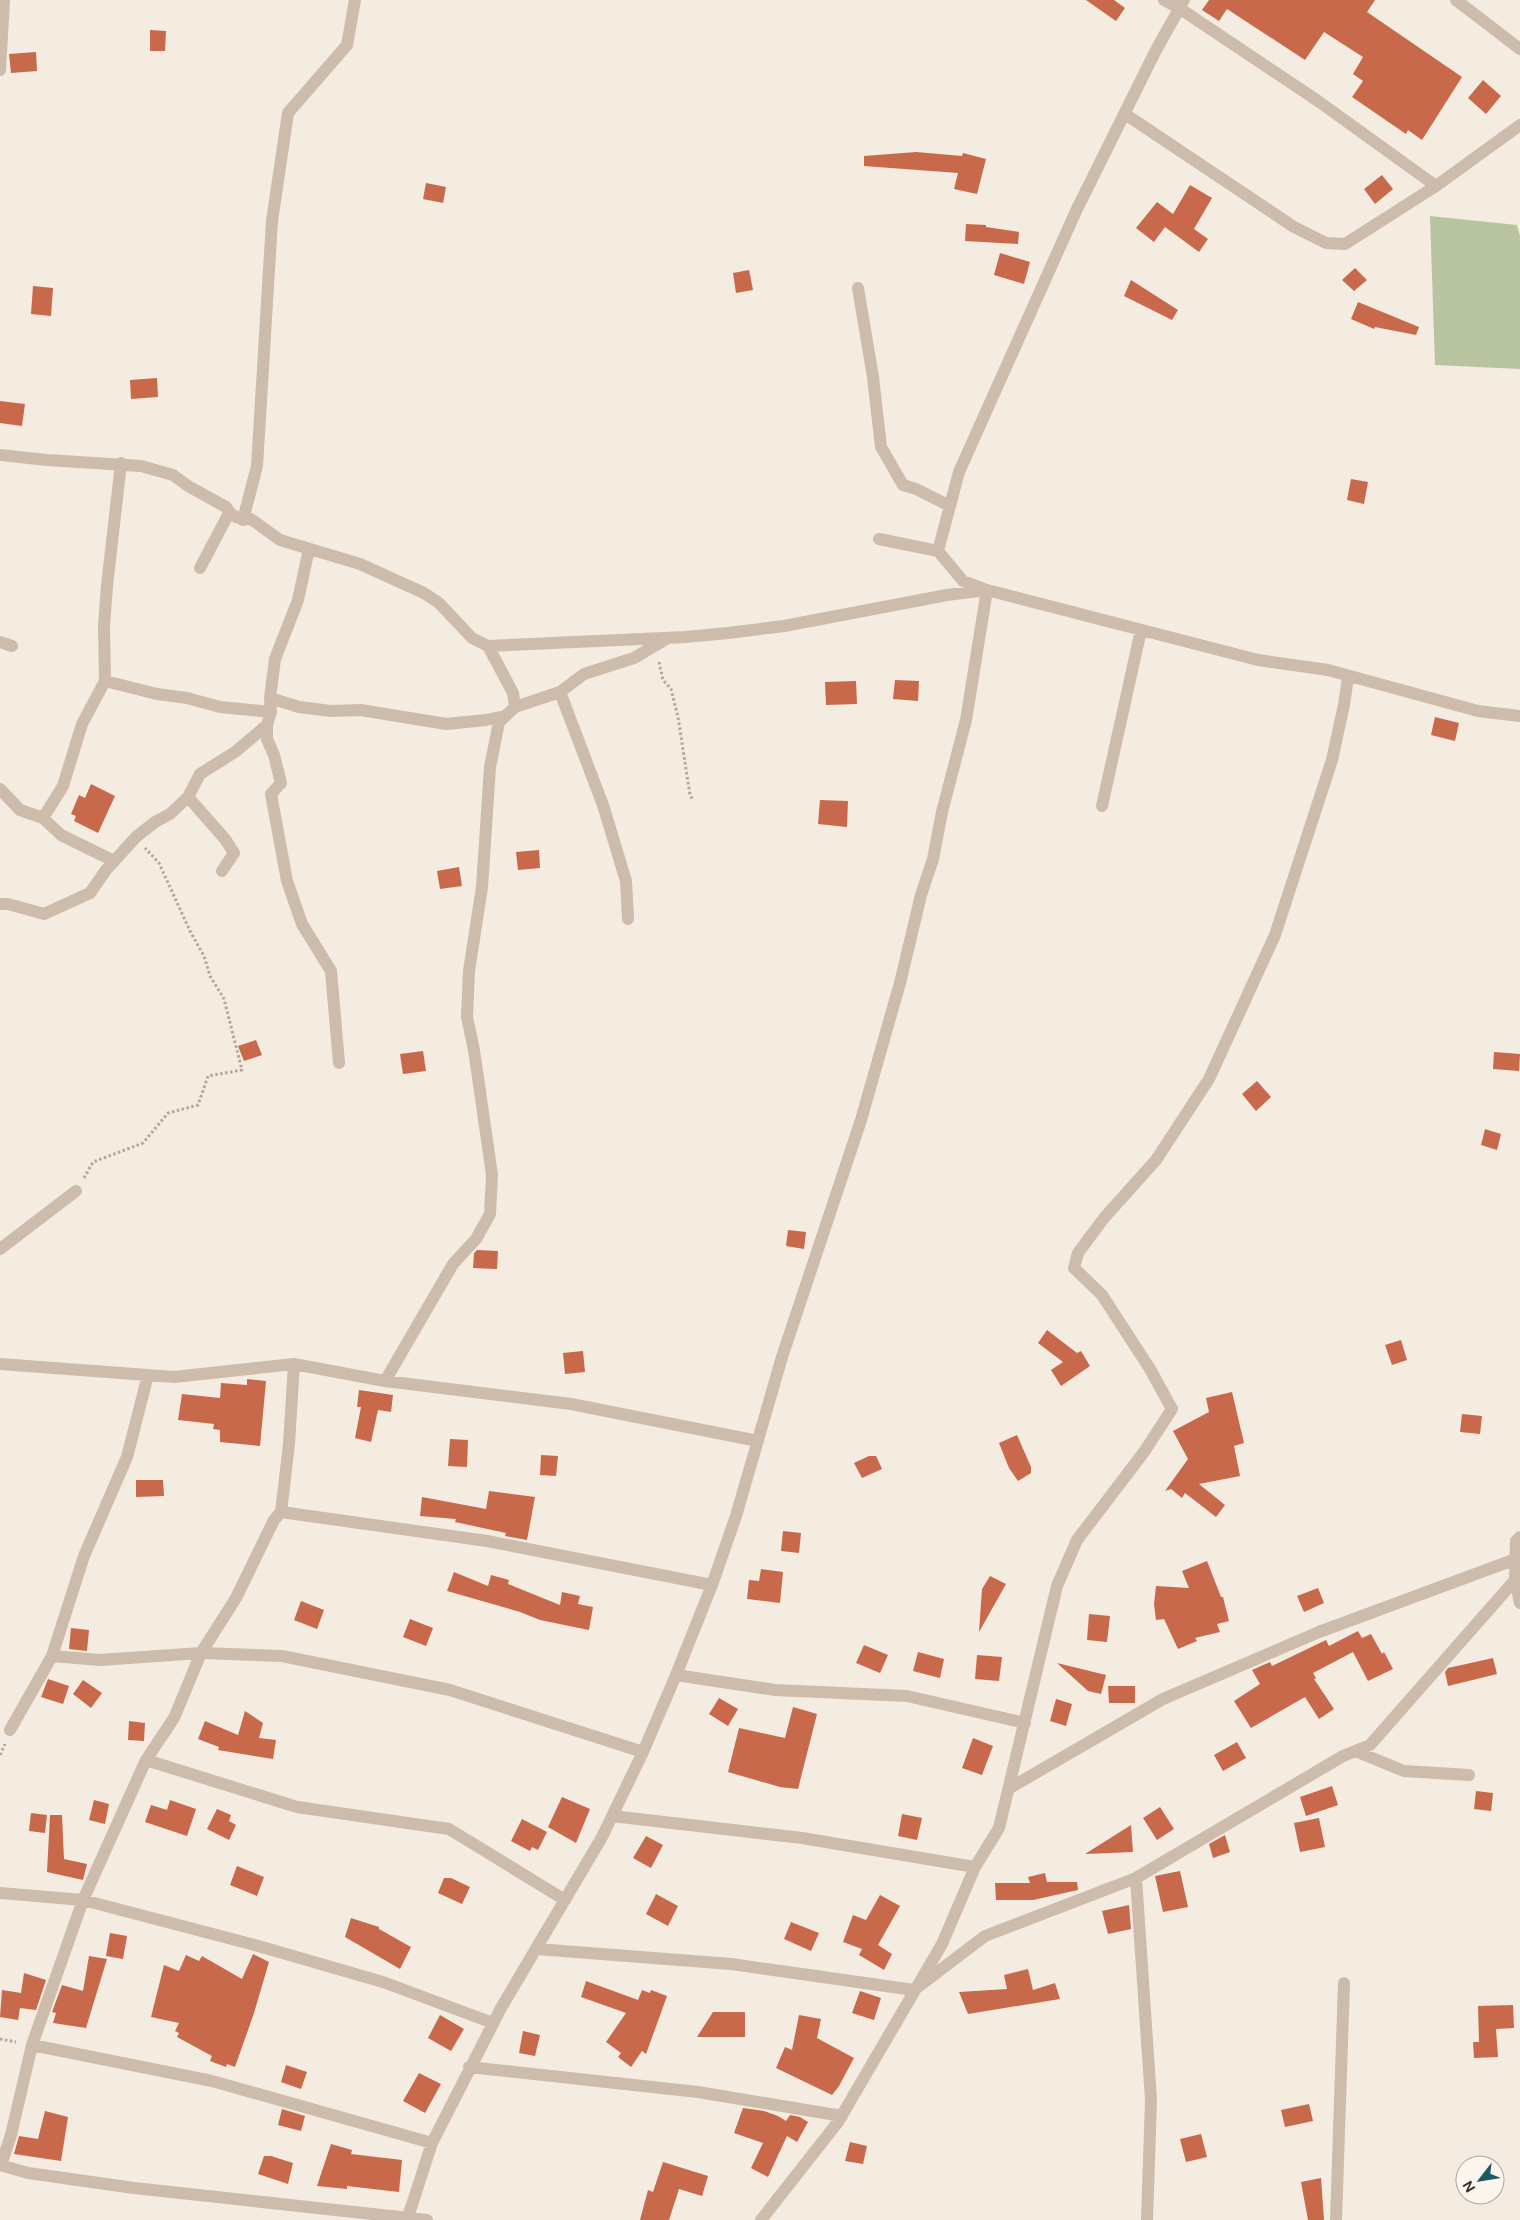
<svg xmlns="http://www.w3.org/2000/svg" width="1520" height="2220" font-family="'DM Sans',sans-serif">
  <rect width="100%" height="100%" fill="#f4ebe1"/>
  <!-- green -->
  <path fill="#b8c4a0" d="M1430 216 1517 225 1520 236V369L1435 365Z"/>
  <!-- building -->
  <path fill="#c8694b" d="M1086 0H1114L1125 8 1116 21Z
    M1209 0H1375L1367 12 1462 77 1422 140 1408 130 1406 134 1352 97 1363 81 1353 74 1363 57 1324 32 1305 60 1227 9 1219 21 1202 10Z
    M150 30 166 31 165 51H150Z
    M36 52 37 71 11 73 9 54Z
    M1483 80 1501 96 1486 114 1468 98Z
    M916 152 962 156 963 153 986 159 977 194 954 189 958 173 864 166V156Z
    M1382 175 1393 189 1375 204 1364 189Z
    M426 183 446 187 443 203 423 199Z
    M1190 185 1212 198 1194 229 1208 239 1199 252 1165 227 1154 242 1136 228 1157 202 1173 214Z
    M966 224 986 225V227L1019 232 1018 244 965 241Z
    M1000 253 1030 262 1024 284 994 275Z
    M1355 268 1367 280 1354 291 1342 280Z
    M749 270 753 290 736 293 733 273Z
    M1131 280 1178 310 1172 320 1124 296Z
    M33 286 53 288 51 316 31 314Z
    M1358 302 1419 327 1416 335 1375 327 1374 329 1351 319Z
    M157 378 158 397 131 399 130 380Z
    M0 401 25 404 22 426 0 423Z
    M1351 479 1368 482 1364 504 1347 500Z
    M895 680 919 681 918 701 893 699Z
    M856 681 857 704 826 705 825 682Z
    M1435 717 1459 723 1455 741 1431 735Z
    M91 784 115 796 98 833 74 821 76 816 71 814 79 795 85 798Z
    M820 800 848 801 847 827 818 824Z
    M539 850 540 868 518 870 516 852Z
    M459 867 462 886 440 889 437 871Z
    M256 1040 262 1055 244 1061 238 1046Z
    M423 1051 426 1071 403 1074 400 1054Z
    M1494 1052 1520 1054 1519 1071 1493 1069Z
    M1257 1081 1271 1097 1256 1111 1242 1094Z
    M1485 1129 1501 1134 1497 1150 1481 1145Z
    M788 1230 806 1232 804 1249 786 1246Z
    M477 1250 498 1251 497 1269 473 1268 474 1253Z
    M1047 1330 1077 1353 1081 1351 1090 1366 1061 1386 1051 1370 1063 1362 1038 1343Z
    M1401 1340 1407 1360 1392 1365 1385 1345Z
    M583 1351 585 1372 565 1374 563 1353Z
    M247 1379 266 1381 260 1446 220 1442V1430L213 1429 214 1424 178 1420 182 1394 220 1398 221 1383 247 1385Z
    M359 1390 393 1395 391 1412 378 1410 371 1442 355 1438 361 1407H357Z
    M1232 1392 1244 1443 1234 1446 1240 1476 1199 1484 1225 1505 1216 1517 1185 1493 1182 1498 1171 1489 1165 1491 1188 1459 1173 1431 1209 1412 1206 1398Z
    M1462 1414 1482 1416 1480 1434 1460 1432Z
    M1017 1435 1031 1467V1473L1018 1481 1009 1468 999 1443Z
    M450 1439 468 1440 467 1467 448 1466Z
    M541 1455 558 1456 556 1476 540 1475Z
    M869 1456H876L882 1469 862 1478 854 1463Z
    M136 1480H163L164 1496 136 1497Z
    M489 1491 535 1497 527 1540 505 1536 506 1533 455 1522 456 1519 420 1516 422 1497 486 1509Z
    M783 1531 801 1533 799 1553 781 1551Z
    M1207 1561 1221 1597H1223L1229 1621 1217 1624 1220 1632 1195 1638 1197 1641 1178 1649 1164 1619 1156 1620 1154 1604 1156 1586 1189 1588 1182 1571Z
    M761 1569 783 1572 780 1603 747 1599 749 1580 759 1581Z
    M454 1572 488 1586 491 1575 509 1580 508 1584 560 1605 562 1592 580 1596 578 1604 593 1607 589 1630 540 1620 520 1612 447 1591Z
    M990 1576 1006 1584 979 1632 982 1589Z
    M1318 1588 1324 1603 1304 1612 1297 1596Z
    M301 1601 324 1610 317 1629 294 1620Z
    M1089 1614 1110 1616 1107 1642 1087 1640Z
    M410 1619 433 1628 426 1646 403 1637Z
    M71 1628 89 1630 87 1651 69 1649Z
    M1358 1631 1362 1638 1371 1634 1382 1654 1384 1652 1393 1669 1368 1681 1353 1652 1313 1673 1316 1678 1314 1679 1334 1709 1319 1719 1305 1697 1251 1728 1234 1701 1260 1684 1252 1670 1270 1662 1272 1666 1326 1640 1329 1646Z
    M864 1645 888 1655 880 1673 856 1663Z
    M918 1652 944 1659 940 1678 913 1671Z
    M977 1655 1002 1657 999 1681 975 1679Z
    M1493 1658 1497 1674 1448 1686 1445 1672 1448 1668Z
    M1057 1663 1106 1675 1101 1694 1088 1691Z
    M48 1679 69 1686 63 1704 41 1697Z
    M83 1680 102 1693 91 1708 73 1694Z
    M1108 1686H1135V1703H1109Z
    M719 1698 738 1709 728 1726 709 1714Z
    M1056 1699 1072 1704 1066 1726 1050 1721Z
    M793 1707 817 1714 798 1789 780 1787 728 1772 739 1728 785 1738Z
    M245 1711 263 1723 259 1738 276 1740 273 1759 218 1750 219 1747 198 1739 205 1721 238 1735Z
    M129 1721 145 1723 144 1741 128 1740Z
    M973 1738 993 1746 982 1775 962 1768Z
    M1237 1742 1246 1758 1223 1771 1214 1755Z
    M1332 1786 1338 1805 1306 1816 1300 1797Z
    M1476 1791 1493 1793 1491 1811 1474 1809Z
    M562 1797 590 1809 576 1843 548 1827Z
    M94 1800 109 1804 105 1824 89 1820Z
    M170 1800 196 1809 187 1836 145 1822 151 1805 167 1810Z
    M1160 1807 1174 1829 1157 1840 1143 1818Z
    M217 1809 231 1815 229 1821 236 1825 229 1840 207 1829Z
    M31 1813 47 1815 45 1833 29 1831Z
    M902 1814 922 1818 917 1840 898 1836Z
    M50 1815H62L64 1859 87 1864 83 1880 47 1872Z
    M1319 1818 1325 1847 1300 1852 1294 1823Z
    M522 1819 547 1832 538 1850 532 1847 530 1851 511 1841Z
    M1131 1825 1133 1852 1085 1854Z
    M1225 1835 1230 1852 1213 1858 1209 1844Z
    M646 1836 663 1845 651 1868 633 1858Z
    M237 1866 264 1877 257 1896 230 1885Z
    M1180 1871 1188 1907 1163 1912 1155 1876Z
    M1045 1873 1047 1882H1077L1078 1890 1033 1900H996L995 1883H1030L1028 1877Z
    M444 1878H451L470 1887 462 1904 438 1893Z
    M656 1894 678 1906 668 1926 646 1914Z
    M880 1895 900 1906 878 1945 892 1954 884 1970 859 1955 862 1949 843 1942 853 1915 866 1920Z
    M1129 1905 1131 1929 1108 1934 1102 1911Z
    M351 1918 379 1927V1929L411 1947 400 1969 345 1937Z
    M791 1922 819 1933 811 1951 784 1939Z
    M110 1933 127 1936 123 1959 106 1956Z
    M253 1954 269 1962 254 2013 235 2067 227 2064 226 2067 210 2061 212 2056 177 2037 179 2033 175 2031 179 2023 151 2017 164 1965 179 1971 186 1955 199 1961 202 1956 242 1979Z
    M89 1956 107 1959 86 2028 53 2023 56 2013 52 2012 62 1985 83 1991Z
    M1028 1969 1033 1990 1055 1983 1060 1999 968 2014 959 1992 1007 1989 1004 1975Z
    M24 1973 46 1980 36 2010 20 2008 18 2020 0 2017 2 1990 21 1993Z
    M586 1981 638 2000 642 1990 650 1993 651 1990 667 1996 646 2054 642 2051 631 2067 618 2057 621 2053 606 2042 626 2013 581 1997Z
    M860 1991 881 1998 874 2020 852 2013Z
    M1513 2005 1514 2028 1496 2029 1498 2057 1474 2058 1473 2042H1479L1478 2006Z
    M713 2012H745V2037H697Z
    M440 2015 464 2029 451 2051 428 2038Z
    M799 2015 821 2019 817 2038 854 2058 839 2086 832 2095 776 2068 785 2047 792 2050Z
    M523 2031 540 2035 535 2056 519 2053Z
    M286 2065 307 2072 301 2089 281 2082Z
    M419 2073 441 2084 425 2113 403 2101Z
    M1309 2104 1313 2121 1285 2127 1281 2110Z
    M743 2108 764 2111 778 2116 786 2121 790 2115 800 2117 808 2122 797 2142 787 2136 768 2177 751 2168 763 2143 734 2133Z
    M282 2109 305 2116 301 2131 278 2125Z
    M45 2111 68 2117 61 2161 14 2154 19 2136 38 2139Z
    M1201 2134 1207 2157 1186 2162 1180 2139Z
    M850 2142 867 2146 863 2164 845 2161Z
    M331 2144 352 2150 351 2154 402 2160 399 2192 347 2186V2189L317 2186Z
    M264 2156H271L293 2163 288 2184 258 2174Z
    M663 2162 708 2176 702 2196 679 2189 669 2220H640L648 2190 653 2192Z
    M1321 2178 1324 2220H1308L1301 2182Z"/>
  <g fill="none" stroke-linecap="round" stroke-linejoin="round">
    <!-- path -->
    <path stroke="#b9a596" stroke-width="3" stroke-dasharray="2.5 2.5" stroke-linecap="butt" d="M659 662 663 680 671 689 678 717 690 795 693 800
      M84 1178 93 1162 143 1143 168 1113 198 1105 208 1076 242 1070 224 999 210 976 204 956 190 931 159 863 145 848
      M0 1755 5 1744
      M0 2039 16 2042"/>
    <!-- minor -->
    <path stroke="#cdbbac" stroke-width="12" d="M1164 0 1179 8 1318 101 1436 186
      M1456 0 1520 49
      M0 70 4 0
      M1125 114 1294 227 1326 243 1345 244 1436 186 1520 125
      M858 288 873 377 881 447 903 485 916 489 950 506
      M0 455 47 460 141 466 173 475 188 486 226 507C231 517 241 520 251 519L280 540 360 564 424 593 439 603 472 638 488 646 686 637 728 633 784 626 947 595 987 590 1258 660 1328 670 1478 711 1520 716
      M243 520 257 466 272 221 288 113 347 45 355 0
      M309 549 298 600 275 659 270 698 271 712 267 725V739L274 755 281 783 271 794 287 881 302 924 331 971 339 1063
      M938 551 959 472 1076 211 1156 50 1184 0
      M200 568 229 513
      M0 642 12 646
      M488 646 513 693 515 707
      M105 681 157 694 187 698 220 707 271 712
      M560 692 603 805 626 881 628 919
      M270 698 299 707 331 711 361 710 446 724 486 720 505 716
      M0 789 20 810 43 818 61 835 114 861
      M188 797 225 839 234 853 222 871
      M1102 806 1141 630
      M43 818 63 786 82 724 105 681 104 626 107 586 121 463
      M0 904H8L44 914 90 893 106 870 136 837 155 822 170 814 188 797 200 774 235 752 267 725
      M0 1249 76 1191
      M0 1364 174 1377 294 1364 385 1381 571 1404 758 1441
      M385 1381 453 1264 476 1239 490 1214 492 1175 474 1050 467 1017 469 971 482 887 490 767 499 722 515 707 560 692 584 674 634 658 666 639
      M281 1512 487 1541 712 1585
      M1520 1537 1516 1541 1515 1580 1520 1603
      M52 1656 100 1660 201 1653 282 1656 450 1690 643 1752
      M676 1675 775 1690 907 1696 1025 1723
      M10 1730 52 1656 84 1556 127 1457 148 1375
      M1355 1751 1404 1771 1469 1775
      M146 1760 297 1807 449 1829 565 1900
      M1008 1789 1163 1699 1319 1632 1516 1559
      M612 1816 802 1838 975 1867
      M1136 1878 1151 2100 1147 2220
      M0 1893 83 1900 251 1944 383 1982 493 2023
      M537 1949 731 1964 914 1990 985 1936 1136 1878 1343 1756 1370 1745 1515 1580
      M32 2045 212 2081 432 2143
      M469 2067 698 2092 842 2116
      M0 2165 28 2173 134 2188 427 2220
      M1 2165 11 2135 32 2045 83 1900 146 1760 174 1718 201 1653 236 1598 274 1520 281 1512 289 1444 294 1364
      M407 2220 432 2143 501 2008 602 1837 643 1752 676 1675 712 1585 736 1516 782 1357 861 1120 900 983 921 895 933 859 942 812 966 720 987 590 963 581 938 551 879 539
      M761 2220 838 2122 942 1944 975 1867 999 1828 1057 1586 1077 1540 1144 1452 1172 1409 1150 1369 1102 1295 1074 1268 1078 1253 1104 1218 1156 1160 1209 1079 1275 935 1332 760 1344 705 1348 677
      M1336 2220 1344 1983"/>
  </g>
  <!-- north arrow -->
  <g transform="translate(1480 2180) rotate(239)"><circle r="24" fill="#fbf5ee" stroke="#aea6a0"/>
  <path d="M0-4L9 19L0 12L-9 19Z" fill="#1f5a5e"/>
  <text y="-8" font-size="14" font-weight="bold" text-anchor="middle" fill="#3b302b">N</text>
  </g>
</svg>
